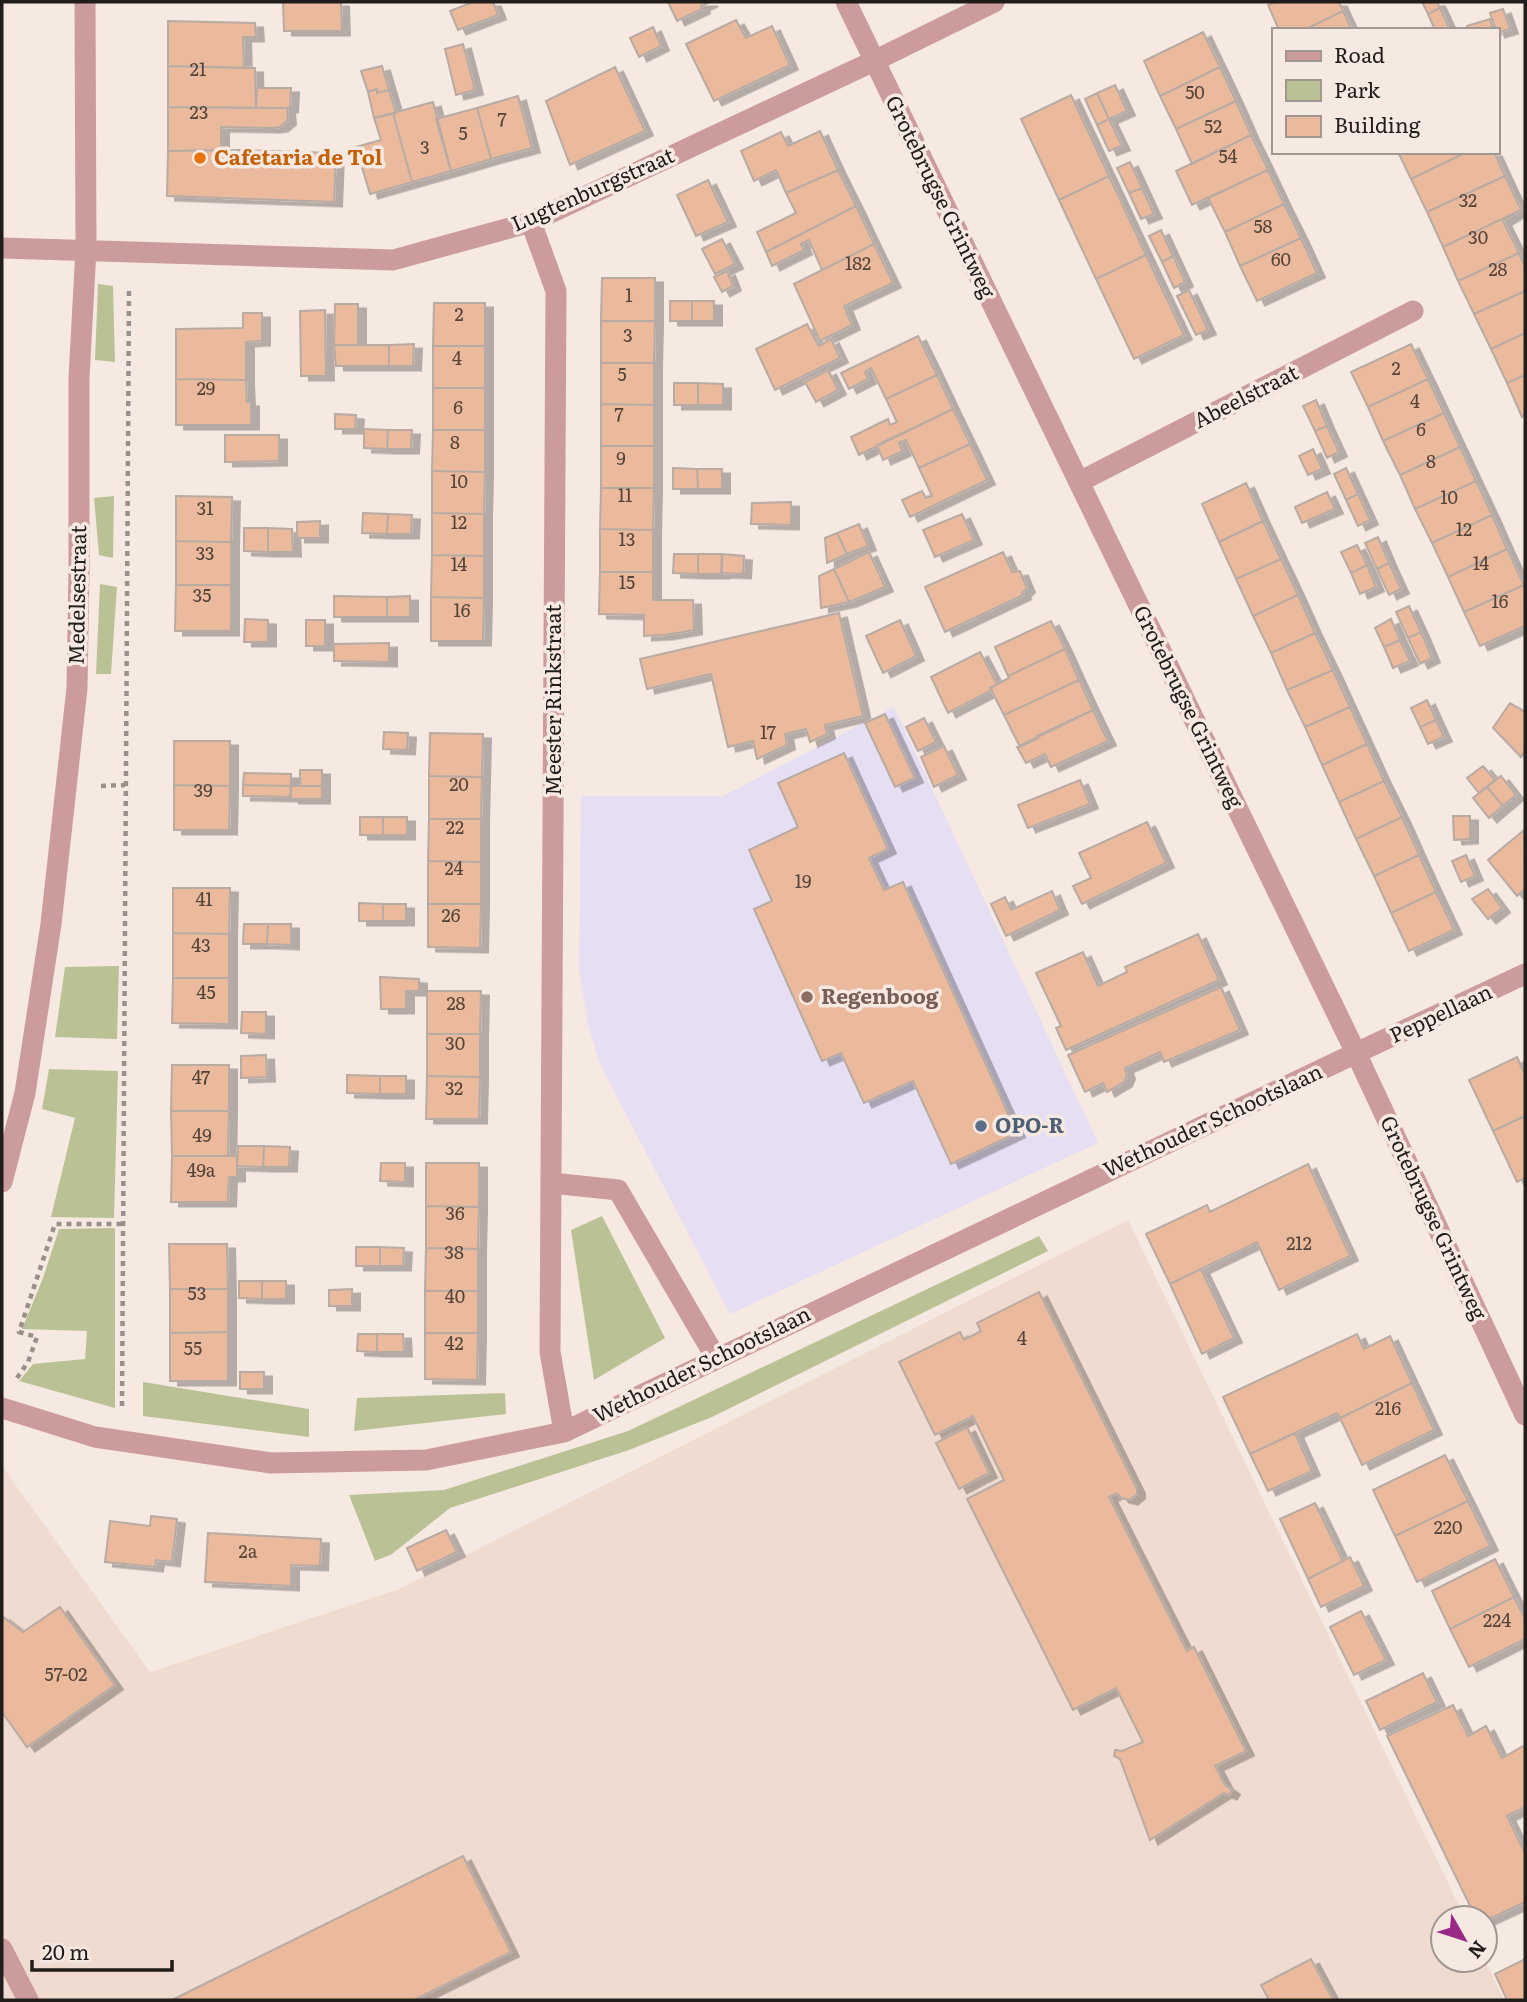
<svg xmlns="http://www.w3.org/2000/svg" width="1527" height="2002" font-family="Literata,serif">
  <defs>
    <filter id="shadow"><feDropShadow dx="8" dy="4.5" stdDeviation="0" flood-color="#0004"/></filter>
  </defs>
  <rect width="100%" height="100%" fill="#f6e9e2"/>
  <!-- built -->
  <path fill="#f0dbd0" d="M1128 1220 1465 1918H1443V1960H1485L1504 2000H2V1466L150 1672 399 1589Z"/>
  <!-- education -->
  <path fill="#e6def3" d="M894 707 1098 1143 730 1314 600 1064 588 1024 579 970 581 796H723Z"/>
  <!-- green -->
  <path fill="#bac295" d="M98 284 113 286 115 362 95 360Z
    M114 496 113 558 99 555 94 498Z
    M100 584 117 587 111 674H96Z
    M119 966 117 1039 55 1037 65 967Z
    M49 1069 118 1071 114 1218 51 1217 75 1118 42 1109Z
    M602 1216 665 1338 594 1380 571 1230Z
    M115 1228V1408L19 1381 33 1364 85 1359 87 1331 22 1329 43 1278 59 1229Z
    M1039 1236 1048 1251 712 1417 629 1450 450 1508 392 1554 375 1561 349 1495 444 1490 628 1431Z
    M143 1382 309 1409V1437L143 1416Z
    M505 1393 506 1414 354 1431 357 1398Z"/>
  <!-- building -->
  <path fill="#ebb99c" stroke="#b7aba4" stroke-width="2" filter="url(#shadow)" d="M283 2H341L342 31H284Z
    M473 2H493L498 15 458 30 450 11Z
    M668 2H710L701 6 702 9 677 21Z
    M1275 2H1339L1343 11 1304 30H1279L1268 5Z
    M1422 2H1437L1440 8 1428 14Z
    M1440 8 1450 30H1435L1428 14Z
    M1503 9 1510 29 1497 33 1490 13Z
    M1343 11 1352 30H1304Z
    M1490 19 1493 30H1468L1467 26Z
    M736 20 746 38 772 26 790 65 714 101 686 44Z
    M168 21 255 23 256 37H243L244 68 168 66Z
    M653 27 661 46 639 57 630 38Z
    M1203 32 1220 67 1160 96 1144 61Z
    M463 44 475 90 456 95 445 49Z
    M168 66 255 68 256 108 168 107Z
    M382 66 389 90 377 93V89L368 92 361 71Z
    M615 67 645 131 570 165 546 101Z
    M1220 67 1236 101 1176 129 1160 96Z
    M1115 85 1127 111 1109 119 1097 93Z
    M257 88H291L290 108H256Z
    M377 89V93L389 90 396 113 374 118 368 92Z
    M1097 93 1109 119 1097 125 1085 99Z
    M1071 95 1109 176 1059 200 1021 119Z
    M518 96 532 148 491 159 477 108Z
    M1236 101 1251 135 1192 164 1176 129Z
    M433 102 451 171 412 182 393 113Z
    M168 107 287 108 288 120 280 127 273 128 221 127V150L168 151Z
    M477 108 491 159 451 171 436 119Z
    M393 113 412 182 370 194 356 147 381 140 374 118Z
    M1109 119 1122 146 1109 151 1097 125Z
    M820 131 838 170 786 193 776 170 754 181 741 151 781 132 788 146Z
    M1251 135 1268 170 1192 205 1176 171Z
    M240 150 336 153 334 202 167 196 168 151Z
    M1398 152H1467L1411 179Z
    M1467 152H1494L1505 176 1427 212 1411 179Z
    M1130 162 1142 188 1129 193 1117 168Z
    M838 170 856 206 766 252 757 232 796 213 786 193Z
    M1268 170 1284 204 1225 232 1208 198Z
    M1109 176 1146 255 1096 279 1059 200Z
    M1505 176 1521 210 1443 247 1427 212Z
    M708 180 728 222 696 236 677 195Z
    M1142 188 1154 214 1141 219 1129 193Z
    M1284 204 1301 238 1240 266 1225 232Z
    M856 206 874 244 822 270 809 240 801 244 804 250 772 266 766 252Z
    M1521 210 1503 221 1519 253 1458 281 1443 247Z
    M1161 230 1173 256 1162 262 1149 236Z
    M1301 238 1317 273 1257 301 1240 266Z
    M722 239 735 264 715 274 702 249Z
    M874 244 893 283 844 306 852 325 820 341 794 284Z
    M1519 253 1525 267V291L1474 314 1458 281Z
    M1146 255 1184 335 1134 359 1096 279Z
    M1173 256 1185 282 1174 288 1162 262Z
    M727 271 733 286 722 292 714 277Z
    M602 278H655V321H601Z
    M1189 290 1208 330 1196 335 1177 296Z
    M1525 291V333L1491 349 1474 314Z
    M670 301H692V321H670Z
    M692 301H714V321H692Z
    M434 303H485V346H433Z
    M335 304H358V345H334Z
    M325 310 326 376H301L300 311Z
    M243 313H262V341L246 342V380L176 379V329L243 328Z
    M601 321H655L654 363H601Z
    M807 324 819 346 831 339 840 358 775 390 756 349Z
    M1525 333V375L1507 383 1491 349Z
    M918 336 937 375 886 399 871 368 865 372 868 379 849 389 841 373Z
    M414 344 413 366H389V345Z
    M1411 344 1428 379 1368 407 1351 372Z
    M334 345H389V366H336Z
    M433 346H485V388H433Z
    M601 363H654V405L601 404Z
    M828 370 838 390 816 402 805 382Z
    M937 375 953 409 859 455 851 437 888 419 890 425 897 422 886 399Z
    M1525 375V415L1522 417 1507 383Z
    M176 379 246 380 247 402H251V425H176Z
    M1428 379 1444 413 1383 441 1368 407Z
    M674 383H698V405H674Z
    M698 383 723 384V405H698Z
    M433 388H485V430H433Z
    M1316 400 1327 426 1315 431 1303 406Z
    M601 404 654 405V446H601Z
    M953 409 970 444 919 468 906 440 899 443 903 451 883 460 877 445Z
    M1444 413 1460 447 1400 475 1383 441Z
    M335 414 356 415 355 429H335Z
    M1327 426 1339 452 1327 458 1315 431Z
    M364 429 388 430 387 449 364 448Z
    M388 430H412L411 449H387Z
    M433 430H485V472L432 471Z
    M225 435H279V461L225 462Z
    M970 444 987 480 910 517 902 500 922 491 926 498 932 496 919 468Z
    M601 446H654V488H601Z
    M1460 447 1476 481 1415 509 1400 475Z
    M1313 449 1322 469 1308 475 1299 456Z
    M673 468 697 469 698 489H673Z
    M1346 468 1358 494 1346 500 1334 474Z
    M697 469H722V489H698Z
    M432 471 485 472 484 514 432 513Z
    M1476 481 1492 515 1432 543 1415 509Z
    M1246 483 1263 521 1219 542 1202 504Z
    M601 488H654L653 530 600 529Z
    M1327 492 1335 509 1302 523 1295 507Z
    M1358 494 1370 520 1358 526 1346 500Z
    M176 496 232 497 231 542 176 541Z
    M791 502V525L751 524 752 503Z
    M363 513 388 514 387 534 362 533Z
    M432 513 484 514V556L432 555Z
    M388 514 412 515 411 534H387Z
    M962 514 974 540 935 557 923 530Z
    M1492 515 1507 549 1448 577 1432 543Z
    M320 521V538H297V522Z
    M1263 521 1281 559 1236 579 1219 542Z
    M859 524 868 546 847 554 837 533Z
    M244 528H268V552L244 551Z
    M268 528 292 529 293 552H268Z
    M600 529 653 530V572H600Z
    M837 533 847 554 827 563 825 538Z
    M1378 537 1389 563 1377 569 1365 543Z
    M176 541 231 542V585H176Z
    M1357 545 1367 565 1351 573 1341 552Z
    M1507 549 1524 585 1464 612 1448 577Z
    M869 552 885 587 849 602 834 569Z
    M1003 552 1012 572 1020 571 1027 588 1022 593 1023 595 945 632 925 587Z
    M674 554H698V574L673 573Z
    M698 554H722V574H698Z
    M722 554 744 556 743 574 721 573Z
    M432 555 484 556V598L431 597Z
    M1281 559 1298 595 1253 616 1236 579Z
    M1389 563 1401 589 1389 595 1377 569Z
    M1367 565 1376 587 1360 594 1351 573Z
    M834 569 849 602 821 608 819 576Z
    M600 572H653V600H693L694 630 665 635 644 636V615L599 614Z
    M176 585H231V631H175Z
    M1524 585 1525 626 1480 646 1464 612Z
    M1298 595 1315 633 1271 653 1253 616Z
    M334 596 387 597V617H334Z
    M410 596V617H387V597Z
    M431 597 484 598 483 641H431Z
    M1409 606 1421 632 1408 638 1396 612Z
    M839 613 863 716 825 725 827 734 810 742 806 729 785 734 787 745 757 759 753 741 728 747 711 674 647 689 640 659Z
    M245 619 268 620V642H244Z
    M1391 619 1400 640 1384 647 1375 628Z
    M306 620H325V646H306Z
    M900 620 916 656 883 673 866 636Z
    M1051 621 1065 649 1008 676 995 647Z
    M1421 632 1432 658 1420 664 1408 638Z
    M1315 633 1333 670 1287 690 1271 653Z
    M1400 640 1410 661 1393 668 1384 647Z
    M389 643V662L334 661V644Z
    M1065 649 1079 680 1004 715 990 688 1009 678 1008 676Z
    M980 652 997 684 990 688 992 690 948 713 931 677Z
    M1333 670 1350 707 1305 727 1287 690Z
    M1079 680 1093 710 1037 736 1038 738 1020 747 1004 715Z
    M1427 700 1436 720 1420 727 1411 708Z
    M1510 703 1525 712V750L1521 757 1493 728Z
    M1350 707 1367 744 1322 765 1305 727Z
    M1093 710 1108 741 1051 767 1045 754 1026 763 1017 747Z
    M885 714 915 778 895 787 865 723Z
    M924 718 936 742 918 751 906 727Z
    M1436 720 1444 737 1428 744 1420 727Z
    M384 732 408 733 407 750 383 749Z
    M430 733 483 734 482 777 429 776Z
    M174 741H230V786L174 785Z
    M1367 744 1384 781 1339 802 1322 765Z
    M944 746 958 775 934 787 921 757Z
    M844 753 888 849 869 858 884 890 903 882 1017 1133 951 1164 913 1081 864 1103 841 1053 822 1061 754 909 772 901 749 850 798 827 778 783Z
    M1483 766 1495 780 1479 793 1467 778Z
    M300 770H322V786H300Z
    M244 773 291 774V786L243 785Z
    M429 776 482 777 481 819H429Z
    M1501 776 1516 795 1503 806 1487 787Z
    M1080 780 1090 804 1028 828 1018 805Z
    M1384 781 1402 817 1356 839 1339 802Z
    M174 785 230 786 229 830H174Z
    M243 785 291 786 290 797 243 796Z
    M291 786H322V799H291Z
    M1487 787 1503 806 1489 818 1473 798Z
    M1453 816H1470V839L1454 840Z
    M360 817H383V835H360Z
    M383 817H407V835H383Z
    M1402 817 1419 855 1374 876 1356 839Z
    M429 819H481V862L428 861Z
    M1147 822 1166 863 1082 904 1073 886 1091 878 1079 853Z
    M1524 830 1525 889 1517 896 1488 860Z
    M1419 855 1436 892 1391 913 1374 876Z
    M1466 855 1475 876 1461 882 1452 861Z
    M428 861 481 862V904H428Z
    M173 888H230L229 934 173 933Z
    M1488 889 1502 908 1488 919 1472 899Z
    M1052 891 1060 910 1006 936 991 904 1005 897 1011 910Z
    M1436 892 1454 930 1409 951 1391 913Z
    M359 903 383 904V921H359Z
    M383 904H406V921H383Z
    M428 904H481L480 948 428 947Z
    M244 924H268L267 944H243Z
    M268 924H291V945L267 944Z
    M173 933 229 934V978H173Z
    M1198 934 1219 980 1066 1050 1056 1028 1061 1026 1036 973 1083 952 1098 986 1127 972 1125 967Z
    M380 977 419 979V991H406V1009H381Z
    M173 978H229V1024L172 1023Z
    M1221 987 1240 1030 1164 1062 1160 1052 1125 1068 1127 1075 1124 1082 1107 1092 1103 1083 1085 1092 1068 1055Z
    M427 991H481L480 1034H427Z
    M242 1012H266V1034L241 1033Z
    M427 1034H480V1077L427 1076Z
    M266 1055 267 1077 241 1078V1056Z
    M1517 1057 1525 1075V1116L1493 1131 1469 1080Z
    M172 1065H229V1111H171Z
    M347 1075 380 1076V1094L347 1093Z
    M380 1076H406V1094H380Z
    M427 1076 480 1077 479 1119H426Z
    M171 1111H229L228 1156H172Z
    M1525 1116V1178L1517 1182 1493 1131Z
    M238 1146H264L263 1167 237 1166Z
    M264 1146 290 1147 289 1167H263Z
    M172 1156H237V1177H229L228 1202H171Z
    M381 1163H405V1182L380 1181Z
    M426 1163H479V1207L426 1206Z
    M1308 1164 1350 1256 1279 1290 1257 1242 1170 1284 1146 1234 1207 1205 1210 1212Z
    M426 1206 479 1207 478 1249 426 1248Z
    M169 1244H227L228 1289H170Z
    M356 1247H380V1266H356Z
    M380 1247 404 1248 403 1266H380Z
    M426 1248 478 1249V1291H425Z
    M1201 1269 1234 1338 1202 1354 1170 1284Z
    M239 1281H262V1299L239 1298Z
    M262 1281H286V1299H262Z
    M170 1289H228V1332L170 1333Z
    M352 1289V1306H329V1290Z
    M425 1291H478V1333H425Z
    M1039 1292 1137 1489V1494L1130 1500 1121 1498 1117 1493 1109 1497 1187 1651 1194 1647 1246 1751 1215 1766 1225 1785 1232 1790 1229 1795 1224 1793 1150 1840 1120 1759 1114 1756 1115 1750 1122 1751 1143 1742 1116 1688 1073 1710 967 1499 1004 1480 973 1416 935 1435 899 1362 960 1332 964 1340 981 1331 977 1323Z
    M228 1332V1381H170V1333Z
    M425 1333H478L477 1380 425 1379Z
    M358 1334H377V1352L357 1351Z
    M377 1334H403L404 1352H377Z
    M1357 1334 1364 1349 1390 1336 1412 1383 1340 1418 1337 1413 1250 1454 1223 1397Z
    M240 1372H264V1389H240Z
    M1412 1383 1434 1430 1362 1465 1340 1418Z
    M967 1427 989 1473 959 1489 936 1443Z
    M1295 1433 1312 1471 1268 1491 1250 1454Z
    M1445 1455 1468 1501 1395 1536 1373 1490Z
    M1468 1501 1490 1546 1417 1582 1395 1536Z
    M1315 1503 1343 1561 1308 1579 1280 1519Z
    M151 1516 177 1519 172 1562 156 1560 155 1567 105 1562 110 1521 150 1526Z
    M446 1530 457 1552 417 1571 407 1548Z
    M208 1533 321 1539 320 1566 291 1565V1586L205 1582Z
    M1350 1557 1364 1586 1321 1607 1308 1579Z
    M1495 1559 1514 1597 1450 1629 1432 1591Z
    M1514 1597 1525 1619V1639L1469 1667 1450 1629Z
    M60 1607 115 1685 27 1747 2 1712V1616L23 1632Z
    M1361 1611 1386 1660 1354 1675 1330 1627Z
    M1423 1673 1437 1702 1380 1730 1366 1701Z
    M1453 1705 1468 1736 1486 1726 1502 1758 1525 1745V1807L1507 1816 1525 1853V1902L1485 1921V1918H1476L1387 1736Z
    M463 1856 511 1952 414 2000H172Z
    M1311 1959 1333 2000H1269L1261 1985Z
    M1525 1959V2000H1507L1495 1974Z"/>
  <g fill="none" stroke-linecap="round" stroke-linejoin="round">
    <!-- path -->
    <path stroke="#99908b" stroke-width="4.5" stroke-dasharray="5 5" stroke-linecap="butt" d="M101 786 125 785
      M17 1378 28 1362 37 1337 19 1332 55 1224H123
      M122 1406 129 287"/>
    <!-- minor -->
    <path stroke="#cc9b9c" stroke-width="21" d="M846 2 1356 1053 1525 1415
      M531 222 556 291 550 1352 564 1432
      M2 248 393 260 531 222 874 61 994 2
      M1079 482 1413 311
      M2 1182 25 1093 51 924 77 688 79 569V378L86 249 85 2
      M552 1183 618 1190 716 1358
      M2 1408 95 1437 271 1463 426 1460 564 1432 1356 1053 1525 974
      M2 1949 28 2000"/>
  </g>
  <!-- markers -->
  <circle fill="#e8710a" stroke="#f6e9e2" stroke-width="2.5" cx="200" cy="158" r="7"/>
  <circle fill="#8d6e63" stroke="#f6e9e2" stroke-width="2.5" cx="807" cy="997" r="7"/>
  <circle fill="#5c6f8a" stroke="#f6e9e2" stroke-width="2.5" cx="981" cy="1126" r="7"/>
  <g text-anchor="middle" stroke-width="7" stroke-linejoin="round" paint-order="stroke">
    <!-- number labels -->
    <g font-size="18" fill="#54443a">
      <text x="198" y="76">21</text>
      <text x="1195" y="99">50</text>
      <text x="199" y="119">23</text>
      <text x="502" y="126">7</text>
      <text x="1213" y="133">52</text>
      <text x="463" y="140">5</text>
      <text x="425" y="154">3</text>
      <text x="1228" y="163">54</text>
      <text x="1468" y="207">32</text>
      <text x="1263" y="233">58</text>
      <text x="1478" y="244">30</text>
      <text x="1281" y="266">60</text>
      <text x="858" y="270">182</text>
      <text x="1498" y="276">28</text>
      <text x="629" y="302">1</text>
      <text x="459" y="321">2</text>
      <text x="628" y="342">3</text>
      <text x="457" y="365">4</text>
      <text x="1396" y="375">2</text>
      <text x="622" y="381">5</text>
      <text x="206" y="395">29</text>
      <text x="1415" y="408">4</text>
      <text x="458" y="414">6</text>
      <text x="619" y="421">7</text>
      <text x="1421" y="436">6</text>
      <text x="455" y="449">8</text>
      <text x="621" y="465">9</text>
      <text x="1431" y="468">8</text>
      <text x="459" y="488">10</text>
      <text x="625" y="502">11</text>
      <text x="1449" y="504">10</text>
      <text x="205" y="515">31</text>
      <text x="459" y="529">12</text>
      <text x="1464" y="536">12</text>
      <text x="627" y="546">13</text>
      <text x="205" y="560">33</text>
      <text x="1481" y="570">14</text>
      <text x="459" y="571">14</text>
      <text x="627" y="589">15</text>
      <text x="202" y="602">35</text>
      <text x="1500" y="608">16</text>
      <text x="462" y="617">16</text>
      <text x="768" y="739">17</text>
      <text x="459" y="791">20</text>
      <text x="203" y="797">39</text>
      <text x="455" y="834">22</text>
      <text x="454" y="875">24</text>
      <text x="803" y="888">19</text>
      <text x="204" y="906">41</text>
      <text x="451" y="922">26</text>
      <text x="201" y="952">43</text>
      <text x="206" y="999">45</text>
      <text x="456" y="1010">28</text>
      <text x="455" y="1050">30</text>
      <text x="201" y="1084">47</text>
      <text x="454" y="1095">32</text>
      <text x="202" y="1142">49</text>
      <text x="201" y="1177">49a</text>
      <text x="455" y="1220">36</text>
      <text x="1299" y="1250">212</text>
      <text x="454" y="1259">38</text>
      <text x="197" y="1300">53</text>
      <text x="455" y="1303">40</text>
      <text x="1022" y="1345">4</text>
      <text x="454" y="1350">42</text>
      <text x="193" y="1355">55</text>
      <text x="1388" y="1415">216</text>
      <text x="1448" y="1534">220</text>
      <text x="248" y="1558">2a</text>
      <text x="1497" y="1627">224</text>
      <text x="66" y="1681">57-02</text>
    </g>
    <!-- food labels -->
    <g font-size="21" font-weight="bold" fill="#c56008" stroke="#f6e9e2" text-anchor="start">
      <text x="214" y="165">Cafetaria de Tol</text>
    </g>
    <!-- street labels -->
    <g font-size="21" fill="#211d1a" stroke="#f6e9e2">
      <text transform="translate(593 190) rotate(-24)" y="7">Lugtenburgstraat</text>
      <text transform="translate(940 197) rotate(64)" y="7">Grotebrugse Grintweg</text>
      <text transform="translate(1246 397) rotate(-27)" y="7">Abeelstraat</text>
      <text transform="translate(78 595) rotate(-89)" y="7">Medelsestraat</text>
      <text transform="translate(554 700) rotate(-90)" y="7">Meester Rinkstraat</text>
      <text transform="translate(1188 707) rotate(64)" y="7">Grotebrugse Grintweg</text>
      <text transform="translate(1441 1014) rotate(-25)" y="7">Peppellaan</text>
      <text transform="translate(1213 1121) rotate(-25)" y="7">Wethouder Schootslaan</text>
      <text transform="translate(1433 1218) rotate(65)" y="7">Grotebrugse Grintweg</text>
      <text transform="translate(702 1365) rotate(-26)" y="7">Wethouder Schootslaan</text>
    </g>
    <!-- education labels -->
    <g font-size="21" font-weight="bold" fill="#785e54" stroke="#f6e9e2" text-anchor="start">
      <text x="821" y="1004">Regenboog</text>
    </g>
    <!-- service labels -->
    <g font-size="21" font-weight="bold" fill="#4e5e75" stroke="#f6e9e2" text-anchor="start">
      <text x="995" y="1133">OPO-R</text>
    </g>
  </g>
  <!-- border -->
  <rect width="1527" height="2002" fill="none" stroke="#211d1a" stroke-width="7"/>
  <!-- legend -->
  <rect x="1272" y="28" width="228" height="126" fill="#f6e9e2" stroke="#a19792" stroke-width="2"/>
  <rect x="1286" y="51" width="35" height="10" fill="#cc9b9c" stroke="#a19792" stroke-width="2"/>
  <text x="1334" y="63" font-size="21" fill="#211d1a">Road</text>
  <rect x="1286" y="80" width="35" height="21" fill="#bac295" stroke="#a19792" stroke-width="2"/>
  <text x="1334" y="98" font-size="21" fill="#211d1a">Park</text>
  <rect x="1286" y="116" width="35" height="21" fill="#ebb99c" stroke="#a19792" stroke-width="2"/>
  <text x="1334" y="133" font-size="21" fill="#211d1a">Building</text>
  <!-- north arrow -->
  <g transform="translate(1464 1939) rotate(129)"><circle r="33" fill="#f6e9e2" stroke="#a19792" stroke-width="2"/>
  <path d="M0-5L12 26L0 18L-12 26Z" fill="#9a2886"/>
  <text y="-10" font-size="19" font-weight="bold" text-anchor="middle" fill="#211d1a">N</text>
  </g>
  <!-- scale -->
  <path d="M32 1960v10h140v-10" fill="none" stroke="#211d1a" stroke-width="3.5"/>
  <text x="42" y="1960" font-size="21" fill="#211d1a" stroke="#f6e9e2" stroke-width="5" paint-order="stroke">20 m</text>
</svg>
